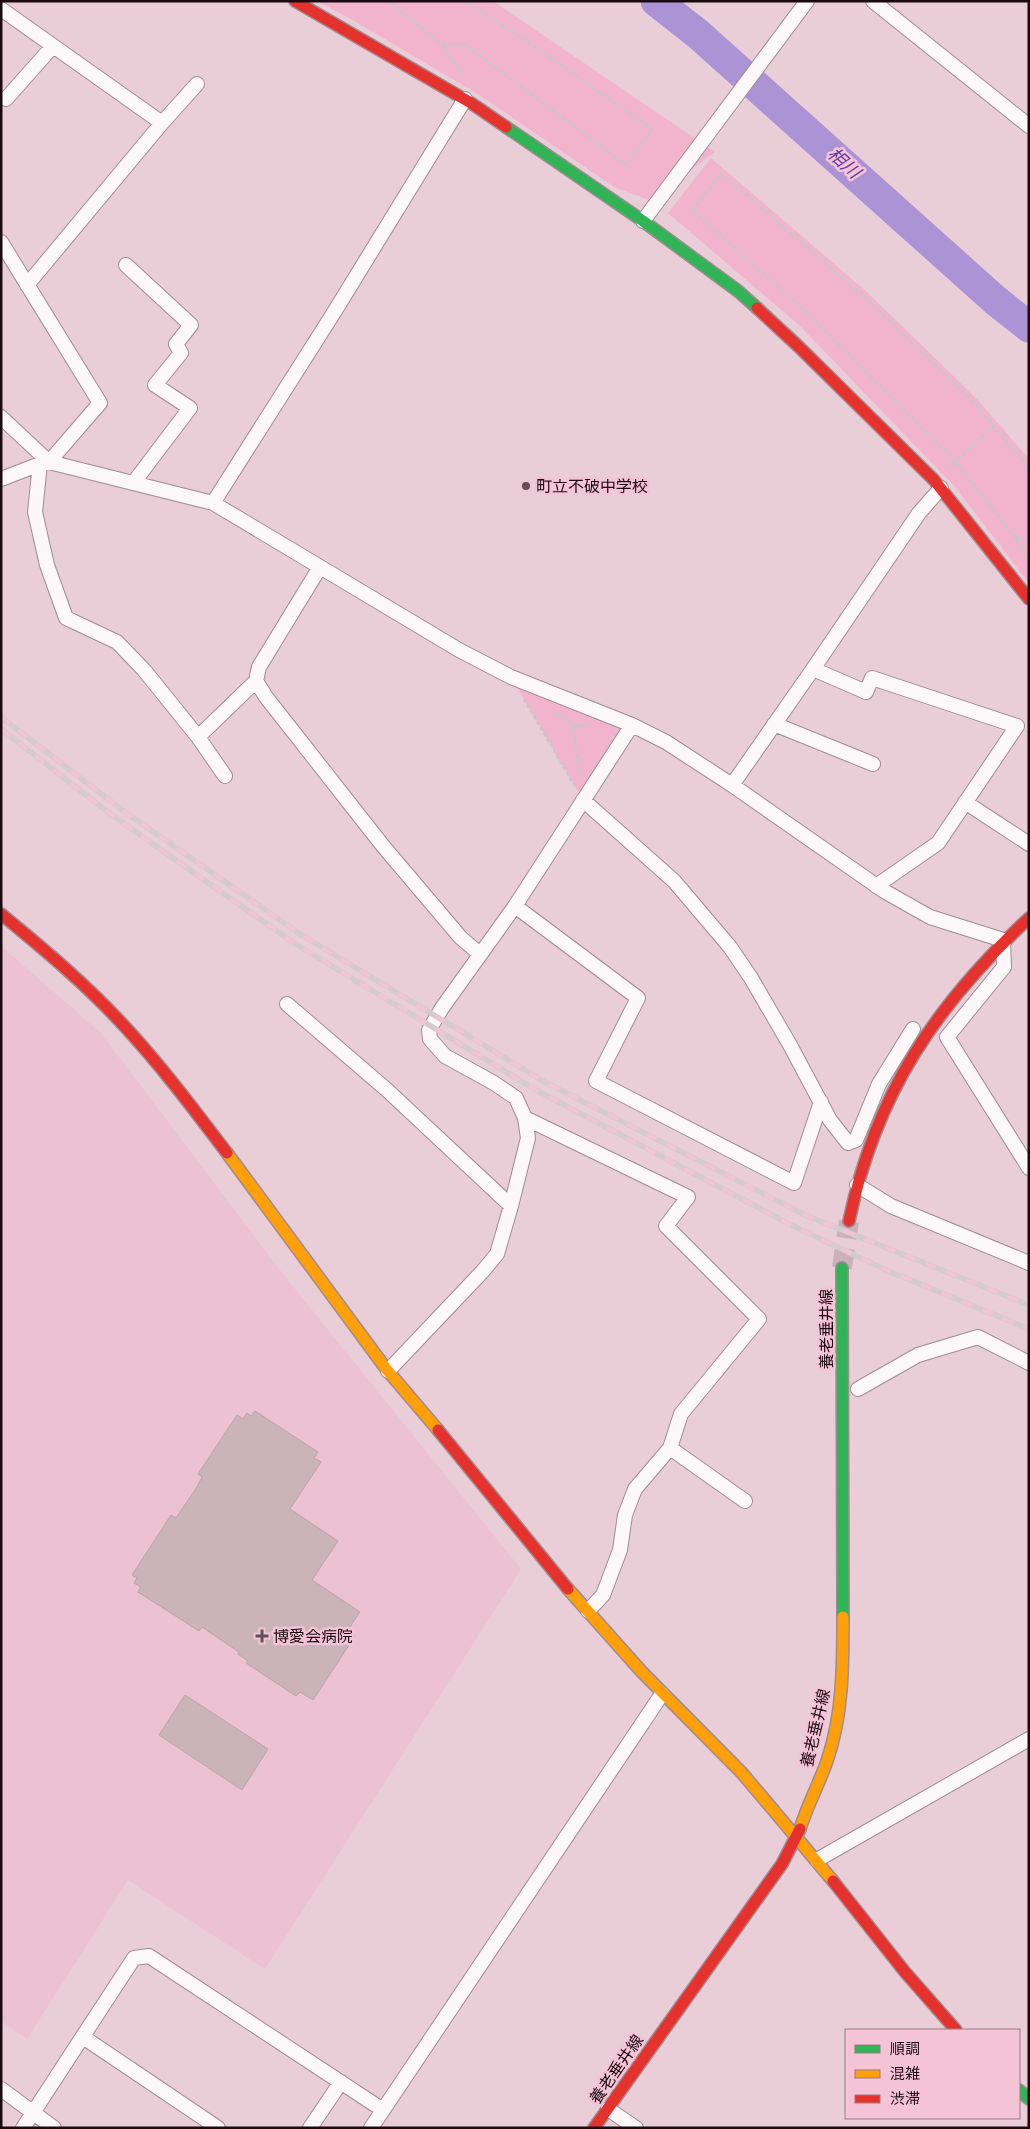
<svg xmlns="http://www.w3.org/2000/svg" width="1030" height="2129" font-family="'Source Serif 4','Noto Sans JP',serif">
  <rect width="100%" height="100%" fill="#e9ced8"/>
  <!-- built -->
  <path fill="#ecc1d1" d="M1 946 101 1033 283 1274 521 1569 265 1969 128 1880 27 2039 1 2021Z"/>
  <!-- green -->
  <path fill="#f2b4cc" d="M317 1H493L715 152 649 200 614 187 481 96 351 19Z
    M711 158 867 292 977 399 1029 459V583L956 488 800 326 668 213Z
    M511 677 632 725 583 800Z"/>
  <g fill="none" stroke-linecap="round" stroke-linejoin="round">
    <!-- river -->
    <path stroke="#ac93d5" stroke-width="31" d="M656 1 698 34 995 300 1029 327"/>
  </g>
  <!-- building -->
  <path fill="#cab4b9" stroke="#b9a4a9" d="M255 1411 318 1452 314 1458 321 1462 290 1509 338 1541 312 1580 360 1612 347 1631 355 1636 313 1700 300 1692 296 1696 246 1663 248 1661 238 1654 239 1652 202 1627 199 1631 138 1592 141 1587 134 1583 137 1578 132 1575 171 1515 176 1518 197 1487 202 1477 198 1474 237 1415 243 1419 247 1413 251 1416Z
    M185 1695 268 1749 242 1790 159 1735Z"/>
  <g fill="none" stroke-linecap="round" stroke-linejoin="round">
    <!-- secondary-tunnel -->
    <path stroke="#cab1ba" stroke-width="20" stroke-dasharray="20 10" stroke-linecap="butt" d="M842 1268 849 1221"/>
    <!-- street casing -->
    <g stroke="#a08b93" stroke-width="16">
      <path id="street" d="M873 1 1029 126
        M1 9 162 123 27 285
        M6 99 53 46
        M162 123 197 84
        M643 221 807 1
        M1 242 100 403 49 462 40 464 35 512 47 565 66 618 117 642 144 670 198 737
        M126 265 191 325 176 344 181 353 155 385 190 408 134 482
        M1 417 49 462 213 503 459 650 511 677 632 725 666 742 732 785 884 891 930 917 1003 940 1004 967 947 1037 1029 1168
        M1 479 40 464
        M213 503 333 314 465 99
        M320 567 259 667 256 681 266 697 383 846 461 938 480 954
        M813 669 919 513 941 488
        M774 724 873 764
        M225 776 198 737 256 681
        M732 785 813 669 866 692 872 678 1017 726 938 843 876 886
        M583 800 674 881 730 947 751 978 790 1045 830 1120 848 1143 856 1140 879 1084 913 1029
        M965 802 1029 844
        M515 906 638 998 596 1081 794 1183 821 1102
        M287 1004 387 1090 511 1206
        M525 1118 688 1197 666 1226 759 1319 681 1414 670 1448 635 1489 625 1515 620 1550 603 1595 588 1611
        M857 1185 891 1206 1029 1263
        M388 1371 482 1272 497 1254 511 1206 528 1138 525 1118 516 1098 494 1083 445 1056 430 1039 429 1030 442 1008 515 906 632 725
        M858 1389 918 1355 978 1337 1029 1363
        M670 1448 745 1501
        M817 1860 1029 1739
        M83 2037 218 2128
        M1 2089 54 2128
        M608 2109 636 2128
        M23 2128 134 1958 149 1956 383 2110
        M310 2128 341 2082
        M371 2128 662 1694"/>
    </g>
    <!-- fast casing -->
    <g stroke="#a08b93" stroke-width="14">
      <path id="fast" d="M506 127 643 221 738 291 757 308
        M842 1268 843 1617
        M1019 2090 1029 2099"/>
    </g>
    <!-- slow casing -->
    <g stroke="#a08b93" stroke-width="14">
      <path id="slow" d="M227 1153 387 1370 438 1430
        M568 1589 641 1671 742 1773 833 1881
        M800 1829C807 1806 819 1784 827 1761 843 1715 843 1666 843 1617"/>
    </g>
    <!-- jam casing -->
    <g stroke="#a08b93" stroke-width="14">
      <path id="jam" d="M295 1 471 103 506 127
        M757 308 798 346 934 480 1029 599
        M1 914C45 950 89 987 127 1029 163 1068 195 1111 227 1153
        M849 1221C876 1093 935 1006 1029 918
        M438 1430 568 1589
        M833 1881 905 1972 956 2030
        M594 2128 782 1864 800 1829"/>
    </g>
    <!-- path -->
    <path stroke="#ccc5c8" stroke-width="3" stroke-dasharray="4 2.5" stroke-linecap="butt" d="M385 1 391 3 443 45 464 77
      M443 45 464 44 626 165 652 129 512 31 464 1
      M1029 467 976 405 868 300 722 174 692 210 801 307 955 461 1015 537 1029 559
      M948 468 994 426
      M1015 537 1029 540
      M524 699 575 786
      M557 713 573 726
      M580 777 573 726 590 725"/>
    <!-- street -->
    <use href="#street" stroke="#fcf8f9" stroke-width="14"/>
    <!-- fast -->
    <use href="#fast" stroke="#30b455" stroke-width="11"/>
    <!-- slow -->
    <use href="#slow" stroke="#ff9f0a" stroke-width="11"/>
    <!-- jam -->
    <use href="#jam" stroke="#e5322d" stroke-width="11"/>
    <!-- rail casing -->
    <g stroke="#d3cbce" stroke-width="5.5">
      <path id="rail" d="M1 717 121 809 300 934 543 1081 805 1215 1029 1305
        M1 729 113 816 294 943 536 1090 791 1225 886 1270 1029 1329"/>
    </g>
    <!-- rail -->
    <use href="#rail" stroke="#f4c3d5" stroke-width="4" stroke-dasharray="11" stroke-linecap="butt"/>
  </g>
  <!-- markers -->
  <g fill="#634f57" stroke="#f4c3d5" stroke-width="2">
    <circle cx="526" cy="486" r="5"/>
    <path d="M259.5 1628.5h5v5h5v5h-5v5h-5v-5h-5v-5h5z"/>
  </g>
  <g text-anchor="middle" stroke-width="5" stroke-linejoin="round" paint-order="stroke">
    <!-- poi labels -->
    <g font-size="16" fill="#1b0b11" stroke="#f4c3d5" text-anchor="start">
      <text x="536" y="492">町立不破中学校</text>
      <text x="273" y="1642">博愛会病院</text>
    </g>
    <!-- street labels -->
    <g font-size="16" fill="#1b0b11" stroke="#f4c3d5">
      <text transform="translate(826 1329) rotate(-90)" y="6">養老垂井線</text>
      <text transform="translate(815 1728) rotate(-77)" y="6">養老垂井線</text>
      <text transform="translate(616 2069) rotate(-55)" y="6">養老垂井線</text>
    </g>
    <!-- water labels -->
    <g font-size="18" font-style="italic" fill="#5f3ba5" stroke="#f4c3d5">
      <text transform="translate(844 163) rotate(42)" y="6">相川</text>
    </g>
  </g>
  <!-- border -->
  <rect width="1030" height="2129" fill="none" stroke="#1b0b11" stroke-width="5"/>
  <!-- legend -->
  <rect x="845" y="2029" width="175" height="90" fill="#f4c3d5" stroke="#9d7987"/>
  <rect x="855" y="2045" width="25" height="8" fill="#30b455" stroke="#9d7987"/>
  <text x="890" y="2054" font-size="15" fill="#1b0b11">順調</text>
  <rect x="855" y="2070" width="25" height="8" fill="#ff9f0a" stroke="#9d7987"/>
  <text x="890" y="2079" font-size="15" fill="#1b0b11">混雑</text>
  <rect x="855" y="2095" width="25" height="8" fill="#e5322d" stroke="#9d7987"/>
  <text x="890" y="2104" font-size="15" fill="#1b0b11">渋滞</text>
</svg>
